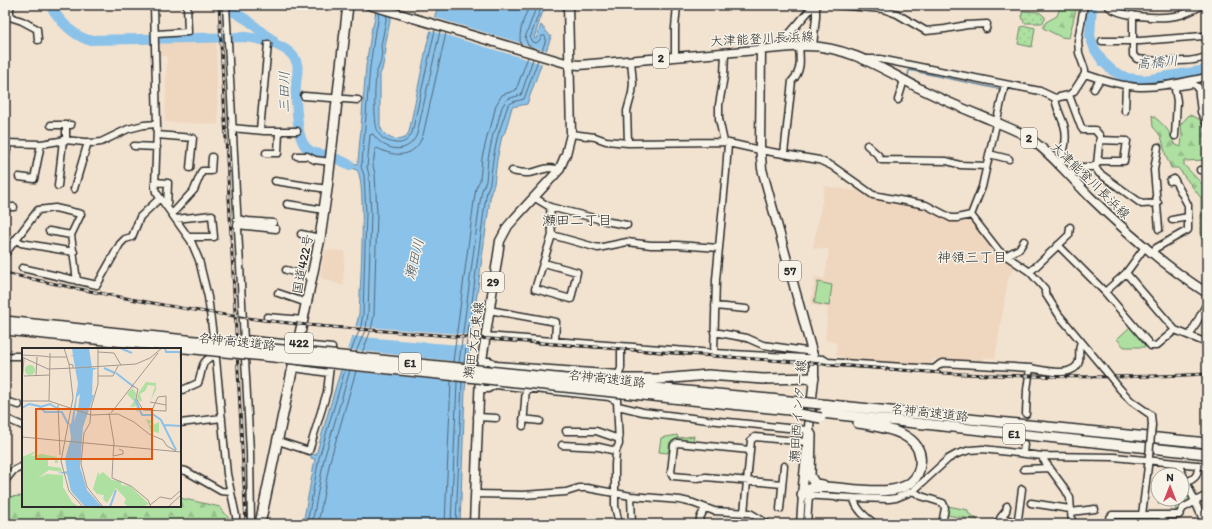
<svg xmlns="http://www.w3.org/2000/svg" width="1212" height="529" font-family="Itim,'Klee One',sans-serif">
  <defs>
    <pattern id="forest-firs" width="22" height="20" patternUnits="userSpaceOnUse"><rect width="22" height="20" fill="#aee0a1"/><path d="M5 1l3.5 6h-7zM16 11l3.5 6h-7z" fill="#96c08b"/></pattern>
    <pattern id="garden-dots" width="8" height="8" patternUnits="userSpaceOnUse"><rect width="8" height="8" fill="#aee0a1"/><path d="M2 2h.1M6 6h.1" fill="none" stroke="#96c08b" stroke-width="1.8" stroke-linecap="round"/></pattern>
  </defs>
  <rect width="100%" height="100%" fill="#f2e2d0"/>
  <filter id="ink" filterUnits="userSpaceOnUse"><feTurbulence type="fractalNoise" baseFrequency=".025" numOctaves="2"/><feDisplacementMap in="SourceGraphic" scale="8" xChannelSelector="R" yChannelSelector="G"/><feConvolveMatrix kernelMatrix="1 2 1 2 8 2 1 2 1" color-interpolation-filters="sRGB"/></filter>
  <g filter="url(#ink)">
    <!-- built -->
    <path fill="#efd6bf" d="M183 42H216L218 124 165 122 167 56 158 55V44Z
      M825 186 854 191 857 187 876 200 917 206 925 209 939 217 947 220 956 221 968 218 972 219 997 253 1015 266 1008 279 995 358 984 357V363L933 359 932 365 847 359 836 355 837 343 825 340 828 308 811 305 815 277 825 279 829 249 813 248Z
      M325 250 345 251 343 286 320 277Z"/>
    <!-- green -->
    <path fill="#aee0a1" stroke="#6c8666" d="M818 282 832 285 829 306 814 303Z
      M1130 327 1147 347H1124L1117 339Z
      M677 435 678 438 694 436 693 443 684 444 670 442 668 453 659 452 661 438Z
      M1182 477 1191 497C1188 501 1184 502 1181 505 1179 509 1180 510 1176 512L1175 504H1158L1159 499H1182Z
      M948 506 968 510V513L978 520 946 515Z"/>
    <!-- forest -->
    <path fill="url(#forest-firs)" stroke="#6c8666" d="M1061 5H1077L1069 38 1061 37 1043 28 1046 22 1057 16Z
      M1152 115C1164 125 1170 130 1174 144L1181 147 1182 136 1181 124 1189 115C1211 120 1207 142 1207 160L1184 161V165L1207 189V242L1201 238V198L1178 168H1171C1170 164 1167 160 1166 156 1162 141 1164 138 1153 127Z
      M23 496V506H180V498L220 507 231 521 230 524H5V497Z"/>
    <!-- garden -->
    <path fill="url(#garden-dots)" stroke="#6c8666" d="M1022 11 1039 12 1045 17V20L1042 23H1024L1022 16Z
      M1026 26 1035 28 1032 47 1018 44 1021 27Z"/>
    <!-- water -->
    <path fill="#8bc2e9" stroke="#65869d" d="M377 5H393L385 47 386 50 382 70 380 74V126C384 137 394 142 405 138L409 132 427 44 438 5H547L542 14 534 38 536 39 541 25 551 37 527 104 512 107 505 132 502 136 497 160 494 184 491 192 472 331 465 390 460 524H303L315 459 311 458V454L316 455C325 423 334 392 344 360 349 345 356 330 359 314 360 292 367 182 357 170L338 162V157L356 164 358 163 366 66 372 27H373Z"/>
    <!-- pier -->
    <path fill="#f2e2d0" d="M433 17 548 51 543 64 429 30Z
      M354 326 473 335 472 346 350 336Z
      M345 349 470 363 468 383 339 370Z"/>
    <g fill="none" stroke-linecap="round" stroke-linejoin="round">
      <!-- shore -->
      <path stroke="#516777" stroke-width="1" d="M387 15 381 46C383 55 380 66 376 73 375 87 373 121 378 132 381 139 388 142 396 143 404 144 408 140 412 133L435 30
        M521 45C517 33 525 15 530 5
        M536 49 528 45 525 38 537 5
        M542 51 546 39 545 36H542L539 41 536 43 532 42 530 38 539 13 543 5
        M351 351 361 326 363 314 366 213 364 175 361 167 362 163 370 67 375 31 377 27 379 13
        M356 352 366 328 368 314 371 213 369 175 367 167 370 135 373 134C384 151 408 156 417 134L440 31
        M362 353 371 330 374 315 377 213 375 174 373 166 375 150 377 148C396 158 415 158 423 135L446 33
        M453 362 474 201 476 188 480 180 482 158 488 133 491 126 496 105 502 95 516 90 528 57
        M459 363 480 202 482 190 486 181 488 159 493 134 496 129 502 107 507 99 521 95 533 59
        M464 363 485 203 487 191 490 183 493 159 498 135 508 105 513 102 524 99 538 60
        M307 524 319 458 345 370
        M312 524 324 459 350 370
        M318 524 330 461 356 371
        M445 524 451 381
        M451 524 457 382
        M456 524 462 382"/>
      <!-- stream -->
      <path stroke="#65869d" stroke-width="1.5" d="M957 8 970 9V5
        M908 76 909 70 999 89
        M1008 89 1032 92"/>
      <!-- river -->
      <path stroke="#8bc2e9" stroke-width="10" d="M50 5C59 20 71 34 88 40L246 37C261 39 293 46 297 64 299 71 296 78 296 85 295 98 297 111 298 124 299 133 301 144 308 149 313 154 319 153 325 155 334 157 342 161 350 165
        M222 5 249 21 264 34 273 40
        M1092 5 1090 36 1095 50 1103 62 1113 71 1127 78 1144 80 1207 70"/>
      <!-- minor casing -->
      <g stroke="#2b2b2b" stroke-width="9">
        <path id="minor" d="M10 5V17L22 21 37 29 38 40
          M154 5 157 127 155 187 156 192 191 241 199 260 208 297 216 359 227 474 236 516V524
          M226 5 250 452 251 524
          M836 5 883 9 897 14 926 31 945 29 967 25 987 24 986 29
          M921 5H923
          M1107 5C1119 18 1163 19 1180 15 1188 13 1195 9 1203 5
          M1133 15V55L1137 59C1152 61 1194 64 1207 56
          M156 34 188 32 187 5
          M1102 41H1140L1203 36 1207 39
          M813 46 816 17V5
          M778 47 814 5
          M675 57V28L677 5
          M864 59H880L1040 91 1055 98
          M1085 74C1102 80 1121 86 1139 87 1162 88 1185 81 1207 77
          M1174 84 1177 101 1175 136
          M1174 87 1193 84 1198 87 1201 112 1207 124
          M1094 89 1100 79
          M1069 95 1081 127 1083 130H1095L1100 136 1097 164 1092 167H1077L1069 176
          M304 96 358 100
          M898 100 904 80
          M1125 111 1126 85
          M51 125H71
          M66 125V140
          M232 128 264 131H297
          M260 130 268 44
          M571 134 595 137 606 141 628 143 724 142 760 150 819 160 832 166 873 195 926 205 951 218H957L971 215
          M157 135 193 138 190 168
          M724 142 719 119V105L724 76 725 52
          M5 143 41 144 66 140 93 143 101 142 128 129 144 125 157 124
          M628 143 627 111 632 93 633 83 631 61
          M867 145 878 155 881 160 947 161 960 165 986 166
          M134 146 157 147
          M1158 147 1154 170 1159 229
          M266 153H278L279 132
          M784 154 792 81C802 71 800 59 799 46
          M989 154 1009 159
          M297 156H307L315 160 331 162
          M5 158 7 150 6 143
          M1098 161H1124L1127 141 1100 140
          M1059 166C1064 155 1068 137 1064 125 1061 116 1056 107 1055 98L1069 95 1074 91 1085 74V70L1079 53 1078 41 1084 5
          M1095 167 1099 173 1142 204 1158 203
          M1200 170H1207
          M512 171C517 172 523 173 528 173 539 172 548 165 559 170
          M19 177 34 179 41 144
          M275 181 327 189
          M155 182 168 183 167 207
          M58 186 63 140
          M74 189 88 142
          M535 198 550 207 610 222 627 225
          M287 204 324 210
          M5 207H14
          M550 207 552 235 598 248 627 242 651 245H677L719 248
          M172 214 194 190 202 171H211L212 157
          M971 215 999 251 1030 272 1045 289V293L1059 315 1104 369
          M971 215 982 187 1005 84
          M176 219 212 215 214 237H189
          M237 219 248 221 273 223
          M1172 220 1188 217
          M237 225 276 229
          M49 231 71 235
          M301 234 320 238
          M16 239 21 243 74 252
          M1058 245 1105 292 1151 346H1156L1175 330
          M1152 253 1156 248 1188 230V205L1174 179 1170 181
          M5 254 38 210 55 208 81 214 71 235 77 281
          M1005 256 1019 249 1024 241
          M544 263 577 272 571 299 535 289 552 235
          M22 268 97 285 120 244 125 239 132 237 140 217 160 198
          M286 270 313 277
          M1030 272 1069 235 1070 227
          M1126 273 1175 330 1207 343
          M1105 292 1126 273 1145 247
          M278 293 307 303
          M715 306 746 309
          M489 310 556 322 555 341
          M267 317 304 320
          M714 332 747 338 763 345 813 352
          M1190 335 1207 303
          M485 336 714 353 823 359 828 362 934 369 940 364 943 363 1030 368C1042 370 1075 379 1079 361 1080 354 1078 348 1081 342
          M244 339 332 348 327 392 309 451 278 441
          M714 353 716 280 726 172 728 144
          M5 356H23
          M482 361H490L496 365 619 374
          M294 368 329 373
          M479 389H488L495 385 609 397 617 401
          M1120 389 1131 401 1151 415 1152 425
          M180 391 198 383C204 370 198 361 216 355
          M5 401 19 405
          M618 406 643 412 708 420 808 430
          M1026 414 1027 390 1030 368
          M477 417 496 418
          M5 418 23 426
          M523 419 540 421
          M180 423 222 418
          M523 426 526 388
          M566 431H596L619 439
          M562 445 599 447 616 451
          M750 450 677 443 674 445 671 472 673 476 696 478 706 477 782 484
          M1023 453 1024 444
          M1042 456 1043 459 1065 489 1070 498 1072 524
          M1180 464V468L1205 524
          M1024 469 1050 468
          M180 470 186 471 221 491 231 492
          M5 481 13 471 23 466
          M1187 482C1196 478 1198 475 1198 465
          M913 491 921 496 943 503 945 508 942 524
          M475 494 523 495 566 492 579 488H587L631 496 680 500 693 503 714 511 750 513 768 524
          M631 496 632 524
          M854 498C855 509 867 518 875 524
          M1031 503 1070 509
          M780 509 784 466
          M1071 512 1095 509
          M744 513 751 440 755 437 807 442
          M1142 515 1149 458
          M1001 517 1006 511 1007 506
          M619 524 615 506V465L616 451 619 444 617 401 619 374 621 368V346
          M699 524 700 518 705 508
          M800 524 802 495 854 498 889 499 896 498 913 491 948 459 957 454 970 450 983 449 1042 456 1114 457 1207 466
          M807 524 809 495
          M997 524 1001 517 1014 522 1018 519 1022 489
          M1109 524V519L1112 515H1179L1183 508 1207 495
          M1161 524 1164 515"/>
      </g>
      <!-- major casing -->
      <g stroke="#2b2b2b" stroke-width="11">
        <path id="major" d="M369 5 569 64 579 65 804 46C846 45 883 69 919 88 942 100 967 110 991 120 1004 126 1017 130 1029 138 1052 154 1070 177 1090 197 1126 232 1164 266 1207 293
          M761 49 760 145 762 169 814 359V378L802 495
          M474 524 480 374 500 241 508 226 515 218 559 170 566 154 571 134 568 5"/>
      </g>
      <!-- highway casing -->
      <g stroke="#2b2b2b" stroke-width="12">
        <path id="highway" d="M5 321 186 340
          M5 330 185 348
          M624 379H661L708 375 763 379 814 378
          M624 385 800 402
          M623 393 799 411
          M821 404 1207 443
          M821 413 1207 454
          M808 430 811 435 810 476 815 484 823 485
          M802 495C804 493 807 490 809 489 814 487 820 488 824 487 850 487 910 503 919 470 929 433 883 427 858 423
          M260 524 320 238 327 189 348 5"/>
      </g>
      <!-- minor -->
      <use href="#minor" stroke="#f7f3e8" stroke-width="6"/>
      <!-- major -->
      <use href="#major" stroke="#f7f3e8" stroke-width="8"/>
      <!-- highway -->
      <use href="#highway" stroke="#f7f3e8" stroke-width="9"/>
      <!-- rail casing -->
      <g stroke="#2b2b2b" stroke-width="3">
        <path id="rail" d="M219 5 246 524
          M5 273C113 297 221 318 331 327L942 373C1030 377 1118 379 1207 374"/>
      </g>
      <!-- rail -->
      <use href="#rail" stroke="#f7f3e8" stroke-width="1.5" stroke-dasharray="4.5" stroke-linecap="butt"/>
      <!-- minor-bridge casing -->
      <g stroke="#2b2b2b" stroke-width="9" stroke-linecap="butt">
        <path id="minor-bridge" d="M1104 369 1120 389
          M1149 456 1152 425"/>
      </g>
      <!-- highway-bridge casing -->
      <g stroke="#2b2b2b" stroke-width="12" stroke-linecap="butt">
        <path id="highway-bridge" d="M186 340 624 385
          M185 348 623 393
          M800 402 821 404
          M799 414 821 418"/>
      </g>
      <!-- minor-bridge -->
      <use href="#minor-bridge" stroke="#f7f3e8" stroke-width="6"/>
      <!-- highway-bridge -->
      <use href="#highway-bridge" stroke="#f7f3e8" stroke-width="9"/>
    </g>
  </g>
  <g text-anchor="middle" stroke-width="3" stroke-linejoin="round" paint-order="stroke">
    <!-- shield labels -->
    <g fill="#f7f3e8" stroke="#686764" stroke-width="1">
      <rect x="653" y="48" width="16" height="20" rx="3"/>
      <rect x="1021" y="128" width="16" height="20" rx="3"/>
      <rect x="779" y="261" width="22" height="20" rx="3"/>
      <rect x="482" y="272" width="22" height="20" rx="3"/>
      <rect x="285" y="333" width="28" height="20" rx="3"/>
      <rect x="399" y="353" width="22" height="20" rx="3"/>
      <rect x="1003" y="424" width="22" height="20" rx="3"/>
    </g>
    <g font-size="12" font-weight="bold" fill="#2b2b2b">
      <text x="661" y="62">2</text>
      <text x="1029" y="142">2</text>
      <text x="790" y="275">57</text>
      <text x="493" y="286">29</text>
      <text x="299" y="347">422</text>
      <text x="410" y="367">E1</text>
      <text x="1014" y="438">E1</text>
    </g>
    <!-- street labels -->
    <g font-size="13" fill="#2b2b2b" stroke="#f7f3e8">
      <text transform="translate(762 38) rotate(-3)" y="5">大津能登川長浜線</text>
      <text transform="translate(1091 180) rotate(44)" y="5">大津能登川長浜線</text>
      <text transform="translate(302 264) rotate(-79)" y="5">国道422号</text>
      <text transform="translate(473 340) rotate(-82)" y="5">瀬田大石東線</text>
      <text transform="translate(237 341) rotate(6)" y="5">名神高速道路</text>
      <text transform="translate(607 378) rotate(6)" y="5">名神高速道路</text>
      <text transform="translate(797 411) rotate(-86)" y="5">瀬田西インター線</text>
      <text transform="translate(930 412) rotate(6)" y="5">名神高速道路</text>
    </g>
    <!-- water labels -->
    <g font-size="14" font-style="italic" fill="#485864" stroke="#f7f3e8">
      <text transform="translate(1157 62) rotate(-5)" y="5">高橋川</text>
      <text transform="translate(284 92) rotate(-90)" y="5">三田川</text>
      <text transform="translate(414 259) rotate(-76)" y="5">瀬田川</text>
    </g>
    <!-- neighbourhood labels -->
    <g font-size="14" fill="#2b2b2b" stroke="#f7f3e8">
      <text x="577" y="225">瀬田二丁目</text>
      <text x="972" y="262">神領三丁目</text>
    </g>
  </g>
  <!-- overview -->
  <g transform="translate(22 348)">
    <rect width="159" height="159" fill="#f2e2d0"/>
    <path d="M3 22a5 5 0 1 1 10 0a5 5 0 1 1-10 0Z" fill="#aee0a1"/>
    <path d="M124 34 134 35V42L129 52 133 38 126 37 123 43 118 46 120 53H117L115 49 117 44ZM110 40 114 45 113 51 117 60 116 64 114 63 115 58 108 59 112 53 105 46ZM124 71 130 73 127 76 129 78 137 74V85L129 83ZM14 103 9 108 20 106 35 109 36 115H33V110L26 111V118L39 120 40 124 27 122 16 130 25 126 41 127V139L50 154 57 159H0V109ZM76 124 77 127 81 124 90 132 99 133V137L108 138 127 156 121 159H106L102 155 104 151 94 140 85 155 81 151 82 147 75 146 71 141Z" fill="#aee0a1"/>
    <path d="M50 0H67L70 20H76L71 22 70 47H72L61 79 58 119 65 142 80 159H63L49 143 45 126 36 125 45 123 43 111 49 90 47 75 49 76 56 36 51 8 48 7H51ZM58 46 56 61 52 74 55 49Z" fill="#8bc2e9" fill-rule="evenodd"/>
    <path fill="none" stroke="#8bc2e9" stroke-width="2" d="M98 0 110 5M143 0 144 4H158L159 13M82 20 93 25M94 25 112 39M113 51 120 67H132L139 72 154 102M18 59 28 56 38 62M0 60 7 56 17 58 23 64H40L46 76M142 77 159 78M88 159 94 142"/>
    <path fill="none" stroke="#a2998e" stroke-width="1" d="M42 0 47 16M76 0V36L69 60 68 75 62 85 59 116 65 139 81 159M76 4 92 5 99 17M28 5V9H45M0 7 20 8M20 8 28 9 27 53 69 67 96 66 112 74 127 86 141 92 145 98 154 103M0 9 26 21 53 20 114 16 128 10 140 0M51 20V17L47 16 51 50 39 113 47 143 61 159M2 28 28 27M14 28 15 9M76 28H91L96 18M0 35 2 10M111 38 116 41 114 50 121 62 144 63V48L136 49 131 60M0 53H27M128 54 144 57M36 57 38 107M87 65 92 95 91 108M89 65 136 5M0 89 159 104M91 108 101 106V103L97 101M91 109 90 130 109 138 126 152 129 159M128 157 138 149 149 151 159 142M146 159 159 147"/>
    <path fill="#df570e" fill-opacity="0.15" stroke="#df570e" stroke-width="2" d="M14 61H130V111H14Z"/>
    <rect width="159" height="159" fill="none" stroke="#2b2b2b" stroke-width="2"/>
  </g>
  <!-- margin -->
  <rect width="1212" height="529" fill="none" stroke="#f7f3e8" stroke-width="20"/>
  <rect x="10" y="10" width="1192" height="509" fill="none" stroke="#2b2b2b" stroke-width="1.5" filter="url(#ink)"/>
  <!-- north arrow -->
  <g transform="translate(1170 487)"><circle r="19" fill="#f7f3e8" stroke="#a5a39c"/>
  <path d="M0-3L7 15L0 10L-7 15Z" fill="#d1495b"/>
  <text y="-6" font-size="11" font-weight="bold" text-anchor="middle" fill="#2b2b2b">N</text>
  </g>
</svg>
